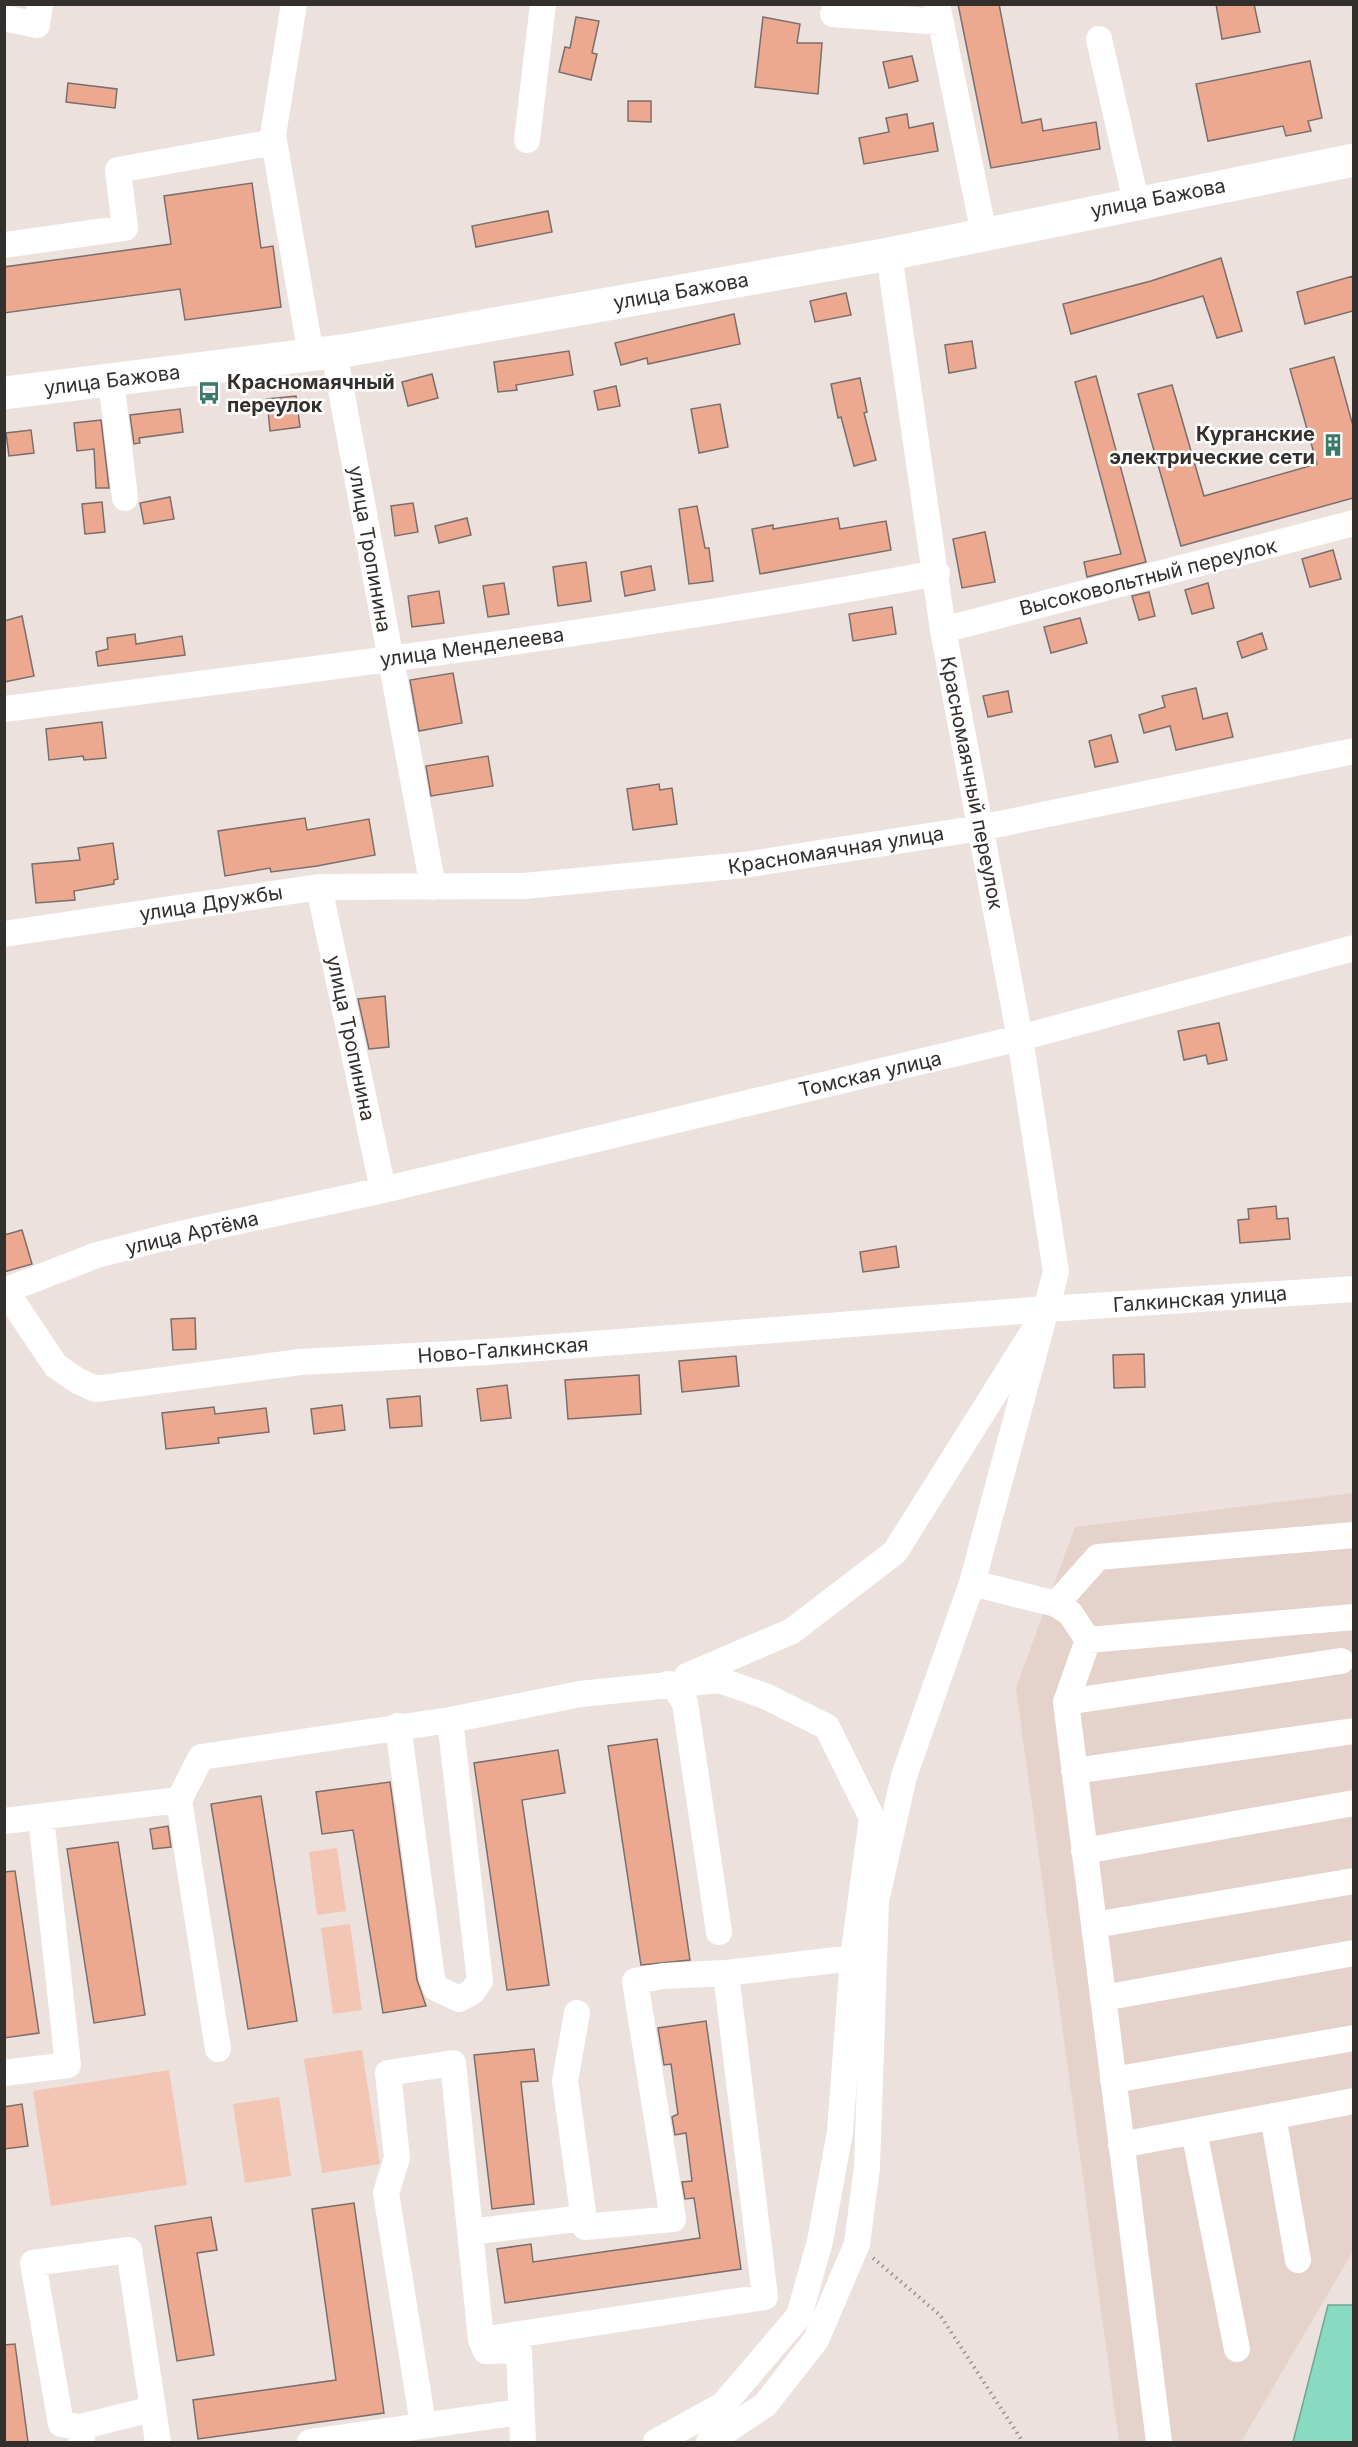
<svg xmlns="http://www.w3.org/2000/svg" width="1358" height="2447" font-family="Inter,sans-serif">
  <rect width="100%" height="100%" fill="#ede1dd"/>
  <!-- built -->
  <path fill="#e5d2ca" d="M1353 1493V2251L1241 2442H1119L1016 1688 1075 1527Z"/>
  <!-- green -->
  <path fill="#f2c5b5" d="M337 1848 346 1911 317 1915 309 1852Z
    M350 1924 362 2010 333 2014 321 1928Z
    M362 2050 380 2164 322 2173 304 2059Z
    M169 2070 187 2185 51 2206 33 2091Z
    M279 2097 291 2176 245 2183 233 2104Z"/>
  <!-- water -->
  <path fill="#88dac1" stroke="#6ea795" stroke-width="1.5" d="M1328 2305H1353V2442H1293Z"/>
  <!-- building -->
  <path fill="#eda990" stroke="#7a6f6c" stroke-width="1.5" d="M958 4H999L1022 123 1041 119 1043 131 1096 122 1100 149 991 168Z
    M1216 4H1254L1260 32 1222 39Z
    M576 17 599 21 592 53 597 54 591 80 559 72 565 47 570 48Z
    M763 17 800 24 797 43H822L818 94 755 87Z
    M912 56 918 81 889 88 883 62Z
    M1310 61 1322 118 1308 121 1311 131 1286 136 1283 126 1208 141 1196 84Z
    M68 83 117 89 115 108 66 102Z
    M628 101H651V122L628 121Z
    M907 114 909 128 933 123 938 151 864 164 859 138 889 132 886 118Z
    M252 183 261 248 273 246 281 307 185 320 180 289 4 313V267L171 244 164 196Z
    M548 211 552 232 476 247 472 226Z
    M1221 258 1242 331 1217 338 1203 296 1071 334 1063 304 1151 281Z
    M1353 276V311L1305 324 1297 292Z
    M846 293 851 315 815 322 810 301Z
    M734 314 740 344 648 364 647 358 621 365 615 343Z
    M972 341 976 368 949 373 945 345Z
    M569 351 573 375 516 385 517 390 498 392 494 362Z
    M1334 357 1353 426V498L1181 546 1138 394 1172 385 1204 496 1317 464 1290 369Z
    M432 374 438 398 408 406 402 382Z
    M1096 376 1146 562 1087 577 1084 562 1121 554 1075 382Z
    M860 378 867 412 864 413 876 460 854 466 841 417 838 418 831 384Z
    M616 386 620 406 598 410 594 391Z
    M296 396 300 427 270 431 267 399Z
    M720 404 728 447 699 453 691 409Z
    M180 409 183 432 139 438 140 443 134 444 130 415Z
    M101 420 109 488H96L94 449 77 451 74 423Z
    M31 430 34 453 9 456 6 433Z
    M170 497 174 519 144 524 140 503Z
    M102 502 105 532 85 534 82 504Z
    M413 503 418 532 395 536 391 506Z
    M697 506 705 548H709L713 581 689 584 679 509Z
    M467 518 471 535 439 543 435 526Z
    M838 518 840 529 886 521 891 550 760 574 752 529 773 525V529Z
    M985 532 995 582 962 588 953 539Z
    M1333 550 1341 579 1310 587 1302 559Z
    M586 562 591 601 558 606 553 567Z
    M651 566 655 590 625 596 621 572Z
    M504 583 509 614 488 617 483 586Z
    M1208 583 1214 608 1192 614 1185 590Z
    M439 591 444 623 412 627 408 596Z
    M1149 592 1155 616 1139 620 1132 596Z
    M892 607 896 634 853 641 849 614Z
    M22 616 34 676 4 682V621Z
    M1080 618 1087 643 1051 653 1044 627Z
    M1262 633 1267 649 1242 658 1237 642Z
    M135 634 136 644 182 636 185 655 98 666 96 652 108 649 107 638Z
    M453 673 462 723 419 731 410 680Z
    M1196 688 1203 719 1227 713 1233 737 1176 750 1170 726 1144 733 1139 715 1165 707 1162 696Z
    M1008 691 1012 712 988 717 983 696Z
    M102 722 106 758 84 760 83 756 49 760 46 729Z
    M1111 735 1118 762 1095 767 1089 741Z
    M488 756 493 786 431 796 426 766Z
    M659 784 660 790 672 788 677 824 633 830 627 789Z
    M305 818 307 830 369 819 375 855 317 866 271 872 270 868 225 876 218 831Z
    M113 843 118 879 114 880V884L74 891 75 900 36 903 32 864 80 860 78 848Z
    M385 996 389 1047 369 1049 358 999Z
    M1219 1023 1227 1060 1208 1064 1206 1055 1184 1060 1178 1031Z
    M1276 1206 1277 1219 1288 1218 1290 1239 1240 1243 1238 1220 1249 1219 1248 1209Z
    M22 1230 32 1264 4 1272V1235Z
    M896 1246 899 1267 863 1272 860 1252Z
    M195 1318 196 1349 173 1350 171 1319Z
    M1144 1354 1145 1387 1114 1388 1113 1355Z
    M736 1356 739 1386 682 1392 679 1361Z
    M639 1375 641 1414 568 1419 565 1380Z
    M507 1385 511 1418 481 1421 477 1389Z
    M420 1396 422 1426 390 1428 387 1399Z
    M342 1405 345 1430 314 1434 311 1409Z
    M214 1407 215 1414 266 1408 269 1432 218 1438 219 1443 166 1449 162 1413Z
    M657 1739 690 1960 641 1965 608 1746Z
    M558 1750 565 1793 522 1800 549 1985 507 1990 474 1763Z
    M390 1782 417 1980 426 2006 383 2013 353 1830 322 1834 316 1792Z
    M261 1796 297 2021 248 2029 211 1804Z
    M168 1826 171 1847 153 1849 150 1829Z
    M118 1842 145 2015 94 2023 67 1849Z
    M15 1871 39 2033 4 2038V1872Z
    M706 2021 741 2269 505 2303 497 2249 531 2244 533 2262 700 2238 694 2198 685 2199 682 2182 692 2181 686 2133 675 2135 672 2117 678 2114 671 2064 664 2065 658 2028Z
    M534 2049 538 2081 521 2082 534 2204 492 2209 474 2055Z
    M22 2104 28 2146 4 2149V2107Z
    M354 2203 384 2413 198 2439 193 2400 336 2380 312 2209Z
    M211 2217 217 2250 197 2253 214 2355 177 2361 155 2226Z
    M15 2344 28 2442H4V2345Z"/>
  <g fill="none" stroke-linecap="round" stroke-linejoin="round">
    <!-- path -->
    <path stroke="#9a918e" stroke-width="4" stroke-dasharray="1.5 4.5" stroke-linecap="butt" d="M873 2258 940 2315 1023 2442"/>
    <!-- minor -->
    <path stroke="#fff" stroke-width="26" d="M294 4 273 135 311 355
      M937 4 984 234
      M833 14 941 22
      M4 18 37 25 40 4
      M1099 39 1136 202
      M527 140 543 4
      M4 245 125 228 118 170 274 142
      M334 352 433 887
      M111 380 125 498
      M943 630 1354 523
      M4 709C316 669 628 631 937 573
      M319 887 383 1190
      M4 934 319 887 524 886 744 865 980 828 1354 751
      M5 1290 56 1366 78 1381 96 1389 300 1362 488 1352 1047 1309 1354 1289
      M4 1291 97 1255 171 1236 383 1190 1020 1038 1354 948
      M972 1583 1056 1604 1070 1613 1088 1640 1066 1702 1159 2442
      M1056 1604 1098 1557 1354 1535
      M1088 1640 1354 1617
      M687 1676 792 1631 895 1552 1033 1332
      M667 1684 676 1689 685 1703 719 1932
      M1066 1702 1341 1661
      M398 1726 432 1978 436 1988 459 1999 472 1992 480 1981 450 1720
      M1074 1771 1354 1731
      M179 1800 218 2049
      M4 1821 179 1800 201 1757 450 1720 580 1694 719 1680 765 1696 827 1727 872 1818 853 1958 840 2132 820 2241 799 2316 723 2405 656 2442
      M1084 1851 1354 1803
      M1094 1925 1354 1881
      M726 1973 853 1958
      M1103 1998 1354 1953
      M4 2073 68 2065 41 1817
      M1113 2080 1354 2038
      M1273 2116 1298 2260
      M1194 2131 1237 2349
      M1121 2145 1354 2101
      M470 2232 584 2218
      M481 2340 765 2297 726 1973 663 1976 635 1981 673 2219 585 2227 565 2081 577 2013
      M423 2424 386 2193 397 2158 388 2073 453 2063 481 2340 486 2351 515 2350 519 2352 523 2442
      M80 2427 61 2424 33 2263 129 2250 158 2442
      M82 2442 80 2427 152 2409
      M310 2442 520 2412
      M709 2442 765 2405 816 2340 857 2244 867 2167 876 1901 904 1776 972 1583 1056 1272 1020 1038 943 630 889 254"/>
    <!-- major -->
    <path stroke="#fff" stroke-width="33" d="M4 393 349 350 889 254 1354 160"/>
  </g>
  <!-- icons -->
  <defs>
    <g id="bus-bare" transform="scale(1.8)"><path d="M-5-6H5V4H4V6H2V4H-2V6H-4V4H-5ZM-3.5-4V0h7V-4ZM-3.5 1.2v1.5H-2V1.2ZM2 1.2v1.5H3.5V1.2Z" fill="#3b7a68" stroke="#fff" stroke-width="2.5" paint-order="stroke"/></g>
    <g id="building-bare" transform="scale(1.8)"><path d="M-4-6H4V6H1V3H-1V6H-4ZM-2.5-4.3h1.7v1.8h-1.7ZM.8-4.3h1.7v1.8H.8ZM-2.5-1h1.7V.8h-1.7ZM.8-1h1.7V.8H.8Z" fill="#3b7a68" stroke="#fff" stroke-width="2.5" paint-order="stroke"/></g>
  </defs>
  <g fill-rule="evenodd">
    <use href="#bus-bare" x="209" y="393"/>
    <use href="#building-bare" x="1333" y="445"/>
  </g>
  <g text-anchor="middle" stroke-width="5" stroke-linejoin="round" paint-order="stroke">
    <!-- street labels -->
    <g font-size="20" fill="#332f2d" stroke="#fff">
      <text transform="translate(1158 198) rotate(-11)" y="7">улица Бажова</text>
      <text transform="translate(681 291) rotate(-10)" y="7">улица Бажова</text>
      <text transform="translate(112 380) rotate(-7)" y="7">улица Бажова</text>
      <text transform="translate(370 549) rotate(80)" y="7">улица Тропинина</text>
      <text transform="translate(1148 577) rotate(-14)" y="7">Высоковольтный переулок</text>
      <text transform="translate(472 647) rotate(-8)" y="7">улица Менделеева</text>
      <text transform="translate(972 783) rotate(79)" y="7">Красномаячный переулок</text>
      <text transform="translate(836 850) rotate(-9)" y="7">Красномаячная улица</text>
      <text transform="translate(211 903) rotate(-9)" y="7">улица Дружбы</text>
      <text transform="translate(351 1038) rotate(78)" y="7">улица Тропинина</text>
      <text transform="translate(870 1074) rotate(-13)" y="7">Томская улица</text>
      <text transform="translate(192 1233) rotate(-13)" y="7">улица Артёма</text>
      <text transform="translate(1200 1299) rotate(-4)" y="7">Галкинская улица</text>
      <text transform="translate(503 1350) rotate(-4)" y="7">Ново-Галкинская</text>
    </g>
    <!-- poi labels -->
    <g font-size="20" font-weight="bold" fill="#332f2d" stroke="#fff" text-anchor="start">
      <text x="227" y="389">Красномаячный<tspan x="227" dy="23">переулок</tspan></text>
      <text x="1315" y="441" text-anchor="end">Курганские<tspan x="1315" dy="23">электрические сети</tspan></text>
    </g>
  </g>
  <!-- border -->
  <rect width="1358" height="2447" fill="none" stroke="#332f2d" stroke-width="12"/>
</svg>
